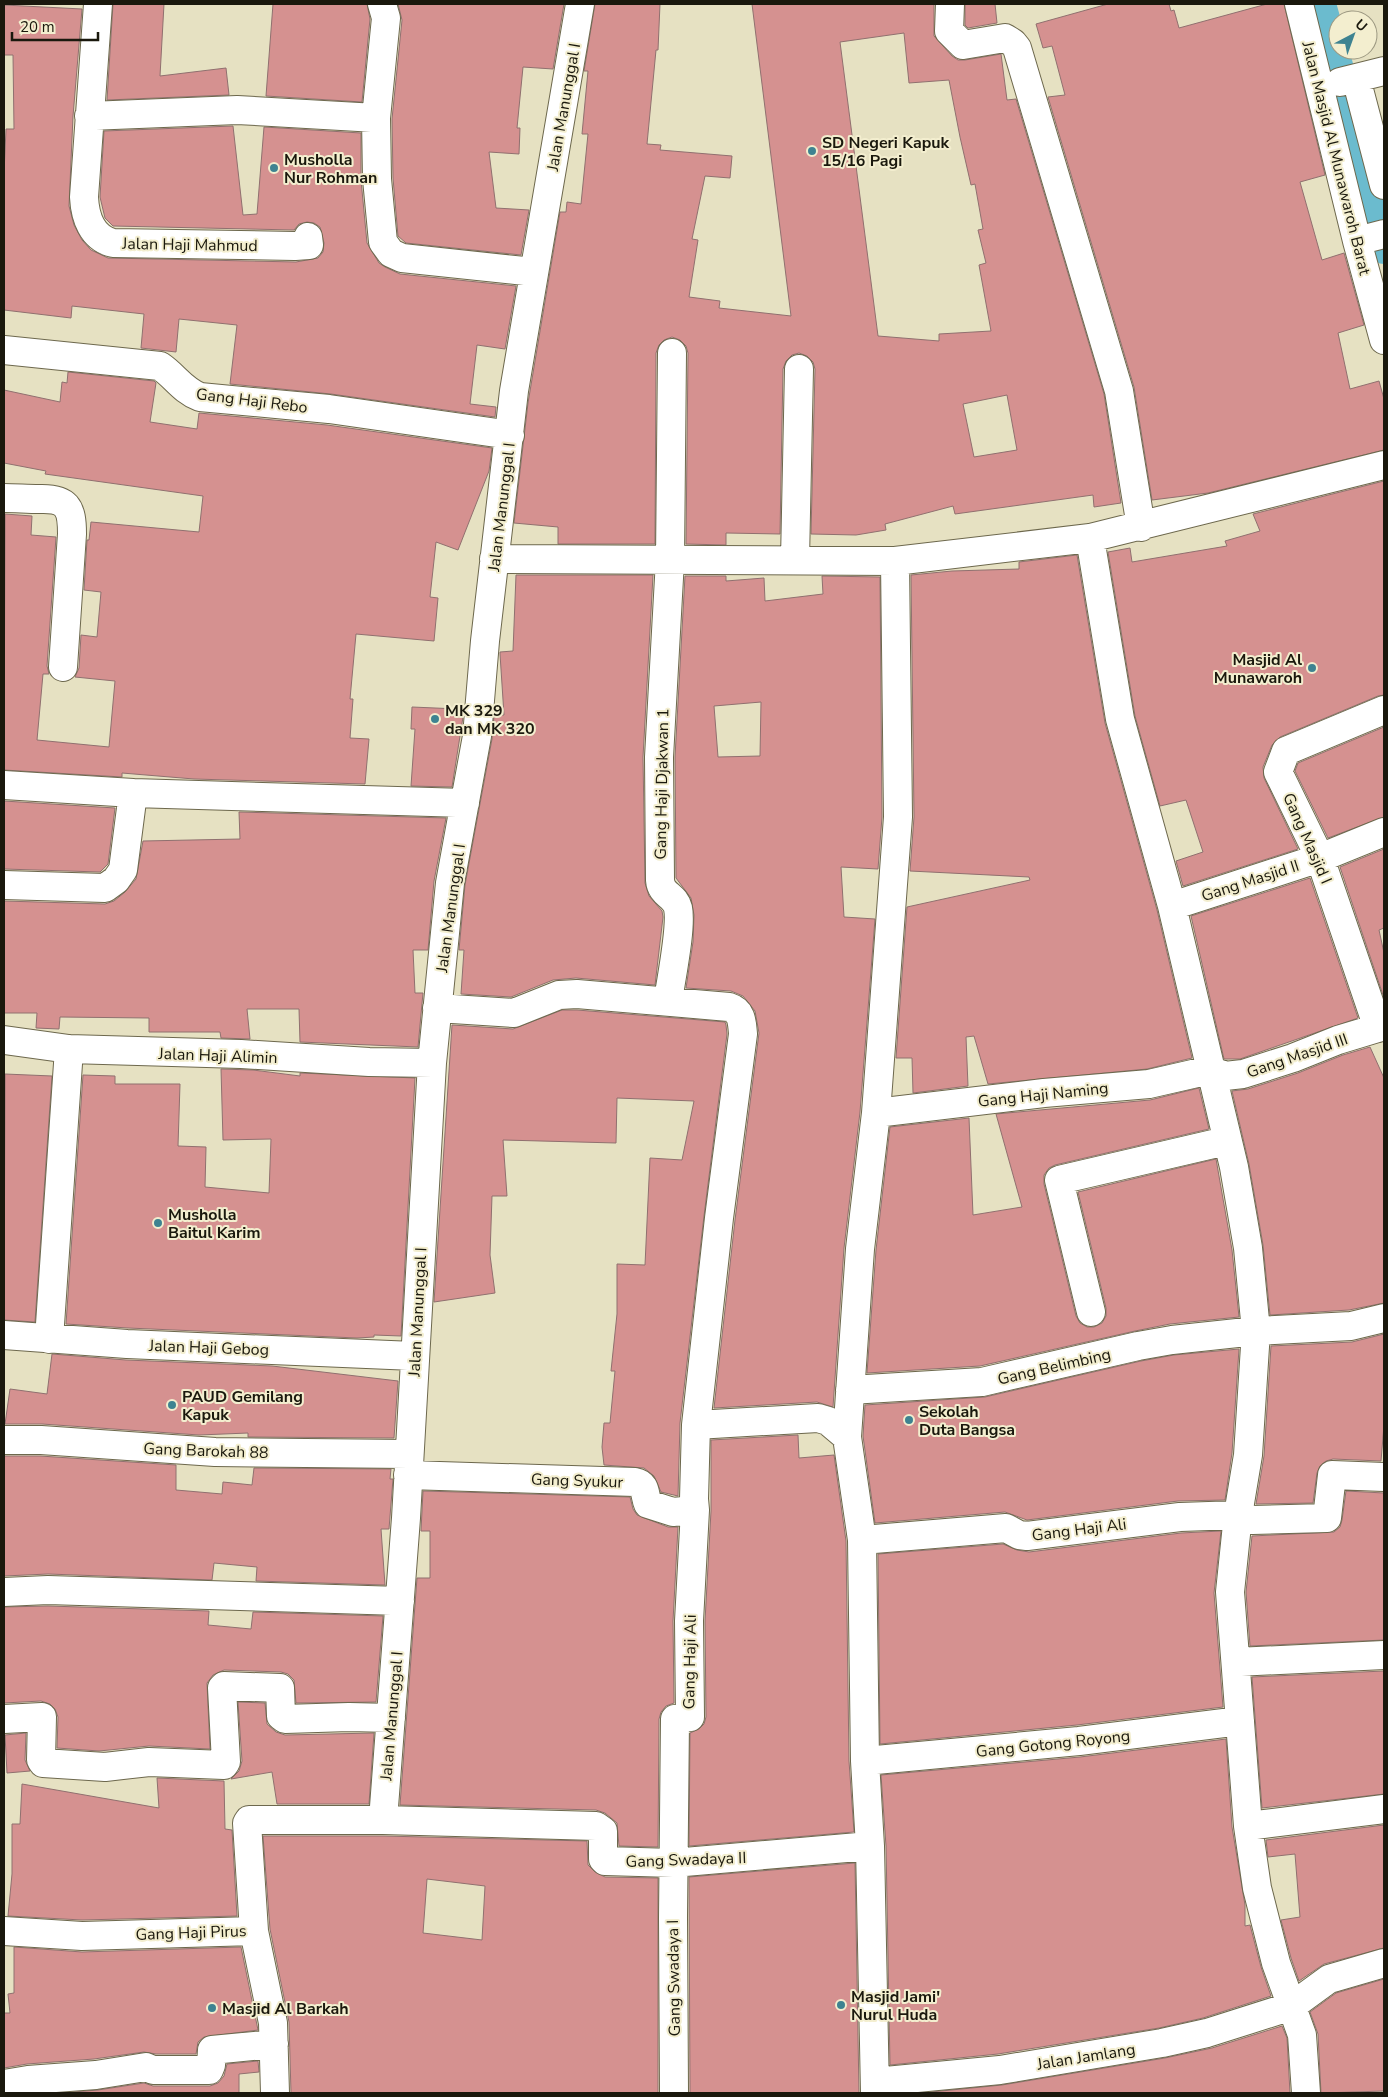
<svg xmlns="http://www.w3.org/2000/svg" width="1388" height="2097" font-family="'Nunito Sans',sans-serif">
  <rect width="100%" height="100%" fill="#e6e1c2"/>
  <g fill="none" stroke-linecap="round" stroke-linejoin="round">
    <!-- canal -->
    <path stroke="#6bbbce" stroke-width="30" d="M1321 4 1358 138 1384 249"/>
  </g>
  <!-- building -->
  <path fill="#d59190" stroke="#90706f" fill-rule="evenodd" d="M113 4H164L160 76 226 68 229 95 107 100Z
    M273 4H367L370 19 362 102 266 96Z
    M398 4H564L553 69 523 67 517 128H520L519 154 489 152 496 208 529 210 521 255 406 243 398 236 393 178 392 119 402 20Z
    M595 4H660L658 50H656L647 144 661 145 660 150 732 156 730 178 705 176 692 239 698 240 689 297 720 301 719 308 791 316 752 4H934V36L952 56 958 60H965L1001 54 1007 100 1016 99 1104 394 1121 503 1094 507 1093 495 955 514 953 506 885 524 886 530 856 535 811 534 815 369 813 362 807 356 799 353 792 355 786 361 783 369 780 534 726 533V545L686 544 688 353 686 346 680 340 672 337 664 340 659 345 656 353 655 544H558V527L514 523 528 403 560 212H566L567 202 581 204 588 134H582L588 71H584ZM904 33 909 83 949 80 960 137 971 185 975 184 983 229 978 230 986 263 979 265 991 331 939 334V341L878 336 840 42ZM1007 395 1017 450 974 457 963 404Z
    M965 4H995L997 23 968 28 965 25Z
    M1108 4H1169L1171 11 1174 10 1179 28 1267 4H1284L1325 175 1300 182 1322 260 1344 253 1364 325 1338 333 1350 389 1379 381 1384 399V450L1208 493 1152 500 1134 387 1048 97 1065 95 1052 46 1043 48 1036 24Z
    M4 5 82 9 73 116 69 206 74 225 82 240 91 250 108 258 296 262 318 258 323 252 324 243 320 227 314 223 307 222 299 224 294 230 113 226 105 218 100 197 104 131 233 126 243 215 257 214 264 127 361 133V180L367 243 379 263 385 267 400 274 516 286 505 349 477 345 470 404 496 407 495 417 331 394 230 384 237 325 179 319 176 352 141 348 144 314 72 306 71 318 4 310V173L6 129H14L13 55H4Z
    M68 372 154 381 156 383 150 422 197 429 199 413 327 425 492 448 489 471 458 550 436 542 430 597 438 598 434 641 356 634 350 699H353L350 738 369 739 365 784 194 779 122 773V777L4 770 5 514 32 516 31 535 56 537 47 666 49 674H43L37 740 109 747 115 681 75 677 79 668 81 635 97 637 101 592 84 590 87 540H89L91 522 199 532 203 496 45 474 46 471 4 463V390L60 402 62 382 67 383Z
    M1384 481V695L1378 696 1280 737 1272 745 1263 767 1264 778 1298 849 1183 886 1176 861 1203 852 1186 800 1160 806 1135 716 1108 552 1130 548 1132 562 1227 546 1225 541 1260 531 1253 514Z
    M1077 555 1105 723 1157 910 1192 1058 1147 1069 988 1084 974 1036 966 1037 968 1086 913 1093 912 1058H896L907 907 1030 880 1029 877 910 871 914 817 911 575 952 571 1019 569V562Z
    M516 575H653L643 757 645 883 649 896 662 911 663 917 655 985 576 978 553 980 511 997 461 994 464 950H459L465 885 492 739 494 716 504 715 500 654V652L513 651Z
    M685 576H726V581L764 578 765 601 823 594 822 576 880 577 882 817 878 869 841 867 844 917 875 919 860 1112 844 1248 833 1407 817 1402 714 1408 735 1220 759 1033 755 1011 743 996 731 991 686 988 693 942 694 915 691 898 676 878 675 757ZM761 702 760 756 718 757 714 706Z
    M412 707 458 709V717H463L452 787 411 786 415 729H411Z
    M1384 727V817L1328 838 1295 771 1298 763Z
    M4 801 115 808 108 864 100 872 4 869Z
    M239 812 446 818 434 881 428 950H413L415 993H423L418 1047 300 1042 299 1009H247L250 1039 221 1038 220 1032H149V1018L60 1017 59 1029 36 1028 37 1013H4V901L105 904 114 901 125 892 136 879 143 841 240 839Z
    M1384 849V928L1379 930 1384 953V998L1340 867Z
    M1310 878 1358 1018 1240 1059H1224L1191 916Z
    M562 1010H577L725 1022 726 1025 727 1034 704 1216 680 1423 678 1496 661 1492 654 1476 644 1468 604 1465 602 1447 604 1423H610L615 1371H611L617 1314V1264L645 1265 650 1158 682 1160 694 1101 617 1098 616 1143 503 1140 507 1196H492L490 1255 495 1293 434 1302 452 1025 513 1029Z
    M1370 1047 1384 1078V1303L1349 1310 1270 1315 1263 1245 1249 1164 1232 1091 1248 1089 1298 1073 1343 1055Z
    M221 1069 253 1070 300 1076V1073L415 1078 401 1336 374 1335V1337L357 1338 128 1328 66 1324 83 1075 115 1076V1084H180L178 1146 206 1147 205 1187 269 1193 271 1139 223 1140Z
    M5 1074 52 1076 35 1322 4 1320Z
    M1199 1088 1209 1129 1055 1165 1049 1168 1044 1175V1184L1076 1316 1080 1323 1087 1327H1094L1102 1323 1106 1316V1308L1078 1192 1216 1159 1232 1250 1239 1317 1170 1324 1135 1331 980 1366 867 1373 876 1250 890 1127 969 1118 973 1215 1022 1207 996 1114 1150 1100Z
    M1384 1334V1425L1381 1461 1333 1459 1326 1461 1320 1466 1317 1473 1313 1503 1256 1504 1264 1456 1271 1346 1352 1342Z
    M1239 1349 1232 1453 1225 1500 1178 1501 1027 1520 1005 1512 875 1523 863 1436 865 1405 985 1397 1141 1361 1174 1355Z
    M52 1354 126 1360 272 1366 398 1381 394 1438 248 1437V1433L199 1435 42 1424H5L10 1389 47 1394Z
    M798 1435 799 1458 834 1455 846 1541 849 1761 854 1832 689 1846 690 1733 699 1729 704 1724 706 1717 705 1621 711 1511V1440Z
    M4 1456H40L176 1465V1490L222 1494 223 1482 252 1485 254 1468 391 1469 390 1479H393L389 1529H381L385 1585 256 1581 257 1567 214 1563 212 1580 48 1574 4 1576Z
    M423 1491 630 1497 633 1509 637 1515 668 1527H678L673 1621 674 1703 666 1706 661 1712 659 1719 658 1847 619 1846 617 1823 605 1813 596 1810 400 1805 417 1578H430V1531H421Z
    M1346 1491 1384 1493V1640L1250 1646 1246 1592 1252 1536 1334 1532 1340 1527 1342 1520Z
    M1221 1531 1214 1593 1223 1707 1077 1725 880 1744 878 1554 1003 1544 1017 1550 1029 1552 1181 1533Z
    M48 1606 209 1611 208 1625 251 1629 253 1612 383 1616 376 1702 296 1703 294 1680 288 1674 281 1672 224 1670 213 1675 207 1683 210 1749 149 1746 99 1751 57 1748 58 1717 55 1709 50 1704 41 1701 4 1703V1607Z
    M1384 1671V1794L1262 1808 1252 1677Z
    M238 1702 265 1703 267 1724 276 1732 285 1735 374 1733 369 1804H277L272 1772 231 1779 239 1771 242 1761Z
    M26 1733 25 1760 30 1771 7 1773 5 1735Z
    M1226 1739 1232 1827 1245 1905V1926L1250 1925 1261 1967 1271 1996 1203 2018 1159 2028 998 2054 890 2065 886 1846 881 1775 1080 1757Z
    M157 1778 224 1781 225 1829 232 1830 237 1916 82 1920 8 1916 12 1874V1824H20L22 1784 159 1808Z
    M1384 1825V1948L1324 1964 1299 1981 1291 1958 1281 1920 1300 1917 1295 1854 1268 1857 1266 1840Z
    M263 1836H383L587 1841 588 1865 595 1872 605 1877 658 1878V2093H291L289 2022 270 1929ZM427 1879 485 1886 482 1940 423 1933Z
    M855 1863 859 2093H690L689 1877Z
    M14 1947 82 1952 241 1947 258 2030 204 2037 198 2042 196 2054H156L144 2052 94 2059 27 2064 4 2068V2013H10L8 1994 14 1993Z
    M1384 1979V2091L1321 2093 1318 2034 1310 2012 1336 1993Z
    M1282 2026 1287 2038 1290 2093H921L1002 2085 1165 2058 1212 2048Z
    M258 2061 259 2072 239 2074V2093H61L98 2090 144 2083 153 2086H210L218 2083 224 2076 227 2064Z"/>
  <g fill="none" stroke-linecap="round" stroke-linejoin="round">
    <!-- street casing -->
    <g stroke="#6d684d" stroke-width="30">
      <path id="street" d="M98 4 84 197C85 217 92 238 113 243L295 246 309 245 308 237
        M382 4 386 18 376 118 377 179 383 242 391 253 402 258 534 272
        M950 4 949 31 963 45 1005 38 1013 43 1017 48 1119 391 1141 527
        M1299 4 1357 241 1384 340
        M1356 78 1384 185
        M1340 82 1384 71
        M89 116 237 110 376 118
        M1357 241 1384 234
        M4 350 160 366C175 376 182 390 200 397L329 409 510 435
        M4 498C16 498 27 499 39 499 67 498 72 507 72 534L63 667
        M1090 538 1120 719 1172 906 1234 1167 1248 1248 1256 1331 1248 1455 1238 1515 1230 1592 1248 1826 1257 1888 1276 1963 1302 2035 1306 2093
        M494 559 895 561 1090 538 1384 465
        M795 560 799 369
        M4 785 133 793
        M4 885 105 888 116 880 123 870 133 793 465 803
        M1172 906 1320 858 1384 832
        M668 1001C671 979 682 927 678 908 675 895 661 895 660 880L659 757 670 560 672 353
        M437 1008 514 1013 559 995 577 994 729 1007C742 1011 742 1022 743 1034L719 1218 696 1425
        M1378 1028 1320 858 1278 772 1286 751 1384 710
        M4 1040 69 1049 241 1054 369 1062 432 1063
        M876 1113 1044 1093 1149 1084 1210 1070 1225 1076 1243 1074 1293 1058 1338 1040 1384 1026
        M1091 1312 1059 1180 1226 1141
        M4 1335 127 1344 414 1356
        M49 1339 69 1049
        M850 1390 982 1382 1138 1346 1172 1340 1256 1331 1351 1326 1384 1318
        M4 1440H41L215 1452 409 1454
        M408 1475 635 1482C647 1484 644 1495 648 1504L673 1512 695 1510 694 1499 696 1425 818 1418 828 1421 847 1437
        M862 1540 1006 1528 1019 1535 1027 1536 1180 1517 1238 1515 1252 1520 1327 1518 1332 1475 1384 1477
        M4 1592 48 1590 400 1601
        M1236 1662 1384 1655
        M4 1719 42 1717 41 1760 43 1763 105 1767 149 1762 224 1765 226 1762 222 1688 224 1686 280 1688 281 1716 285 1719 349 1717 391 1718
        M865 1761 1079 1741 1240 1721
        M383 1820 406 1518 432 1063 450 883 477 736 485 641 514 391 580 4
        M1248 1826 1384 1809
        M4 1931 82 1936 254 1931 247 1823 249 1820H383L596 1826 603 1831V1859L605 1861 673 1863 870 1846
        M254 1931 273 2023 275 2093
        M875 2082 1000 2070 1162 2043 1207 2033 1292 2006 1329 1979 1384 1963
        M4 2084 28 2080 96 2075 146 2067 153 2070H209L211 2065 212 2050 274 2044
        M674 2093 673 1918 675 1719 690 1717 689 1621 695 1510
        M875 2093 870 1846 865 1761 862 1540 847 1437 860 1249 876 1113 898 817 895 561"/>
    </g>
    <!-- street -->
    <use href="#street" stroke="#fff" stroke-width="28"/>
  </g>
  <!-- markers -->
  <g fill="#3e8391" stroke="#f3eecf" stroke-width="2">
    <circle cx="812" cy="151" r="5"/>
    <circle cx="274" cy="168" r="5"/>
    <circle cx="1312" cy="668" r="5"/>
    <circle cx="435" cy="719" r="5"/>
    <circle cx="158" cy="1223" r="5"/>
    <circle cx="172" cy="1405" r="5"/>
    <circle cx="909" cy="1420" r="5"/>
    <circle cx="841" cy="2005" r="5"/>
    <circle cx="212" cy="2008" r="5"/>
  </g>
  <g text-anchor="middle" stroke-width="4" stroke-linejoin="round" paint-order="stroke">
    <!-- street labels -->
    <g font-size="16" fill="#1a180d" stroke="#f3eecf">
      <text transform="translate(563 107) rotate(-80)" y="6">Jalan Manunggal I</text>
      <text transform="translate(1337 158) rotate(76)" y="6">Jalan Masjid Al Munawaroh Barat</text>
      <text transform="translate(190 244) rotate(1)" y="6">Jalan Haji Mahmud</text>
      <text transform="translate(252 400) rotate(7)" y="6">Gang Haji Rebo</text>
      <text transform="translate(501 507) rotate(-83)" y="6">Jalan Manunggal I</text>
      <text transform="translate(661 784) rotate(-89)" y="6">Gang Haji Djakwan 1</text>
      <text transform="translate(1308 838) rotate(66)" y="6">Gang Masjid I</text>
      <text transform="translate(1250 880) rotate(-18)" y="6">Gang Masjid II</text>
      <text transform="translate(450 908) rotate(-82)" y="6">Jalan Manunggal I</text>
      <text transform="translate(218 1055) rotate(2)" y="6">Jalan Haji Alimin</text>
      <text transform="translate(1297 1055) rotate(-19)" y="6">Gang Masjid III</text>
      <text transform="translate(1043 1094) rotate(-6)" y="6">Gang Haji Naming</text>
      <text transform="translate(417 1312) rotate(-87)" y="6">Jalan Manunggal I</text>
      <text transform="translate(209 1347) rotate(2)" y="6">Jalan Haji Gebog</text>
      <text transform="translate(1054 1366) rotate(-13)" y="6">Gang Belimbing</text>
      <text transform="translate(206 1450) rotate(2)" y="6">Gang Barokah 88</text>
      <text transform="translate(577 1480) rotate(2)" y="6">Gang Syukur</text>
      <text transform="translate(1079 1529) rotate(-7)" y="6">Gang Haji Ali</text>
      <text transform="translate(689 1662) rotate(-89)" y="6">Gang Haji Ali</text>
      <text transform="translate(391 1716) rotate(-85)" y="6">Jalan Manunggal I</text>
      <text transform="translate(1053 1743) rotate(-6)" y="6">Gang Gotong Royong</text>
      <text transform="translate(686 1859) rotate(-2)" y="6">Gang Swadaya II</text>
      <text transform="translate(191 1932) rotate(-2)" y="6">Gang Haji Pirus</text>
      <text transform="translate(673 1978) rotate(-91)" y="6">Gang Swadaya I</text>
      <text transform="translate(1086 2056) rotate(-9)" y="6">Jalan Jamlang</text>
    </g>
    <!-- poi labels -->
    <g font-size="16" font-weight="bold" fill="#1a180d" stroke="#f3eecf" text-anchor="start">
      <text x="822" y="148">SD Negeri Kapuk<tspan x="822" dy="18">15/16 Pagi</tspan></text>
      <text x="284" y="165">Musholla<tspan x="284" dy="18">Nur Rohman</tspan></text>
      <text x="1302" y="665" text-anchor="end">Masjid Al<tspan x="1302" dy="18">Munawaroh</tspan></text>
      <text x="445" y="716">MK 329<tspan x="445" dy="18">dan MK 320</tspan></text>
      <text x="168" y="1220">Musholla<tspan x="168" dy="18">Baitul Karim</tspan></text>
      <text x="182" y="1402">PAUD Gemilang<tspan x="182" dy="18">Kapuk</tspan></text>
      <text x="919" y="1417">Sekolah<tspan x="919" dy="18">Duta Bangsa</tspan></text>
      <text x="851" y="2002">Masjid Jami'<tspan x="851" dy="18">Nurul Huda</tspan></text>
      <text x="222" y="2014">Masjid Al Barkah</text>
    </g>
  </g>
  <!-- border -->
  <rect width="1388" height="2097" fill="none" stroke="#1a180d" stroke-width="10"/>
  <!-- north arrow -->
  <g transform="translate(1353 35) rotate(41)"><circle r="24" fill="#f3eecf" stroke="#9c9881"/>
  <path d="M0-4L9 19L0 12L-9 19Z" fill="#3e8391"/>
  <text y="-8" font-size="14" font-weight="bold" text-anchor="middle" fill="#1a180d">U</text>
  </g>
  <!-- scale -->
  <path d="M12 32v8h86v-8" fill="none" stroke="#1a180d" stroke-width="2.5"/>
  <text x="20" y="32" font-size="15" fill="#1a180d" stroke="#f3eecf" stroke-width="4" paint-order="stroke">20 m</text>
</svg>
